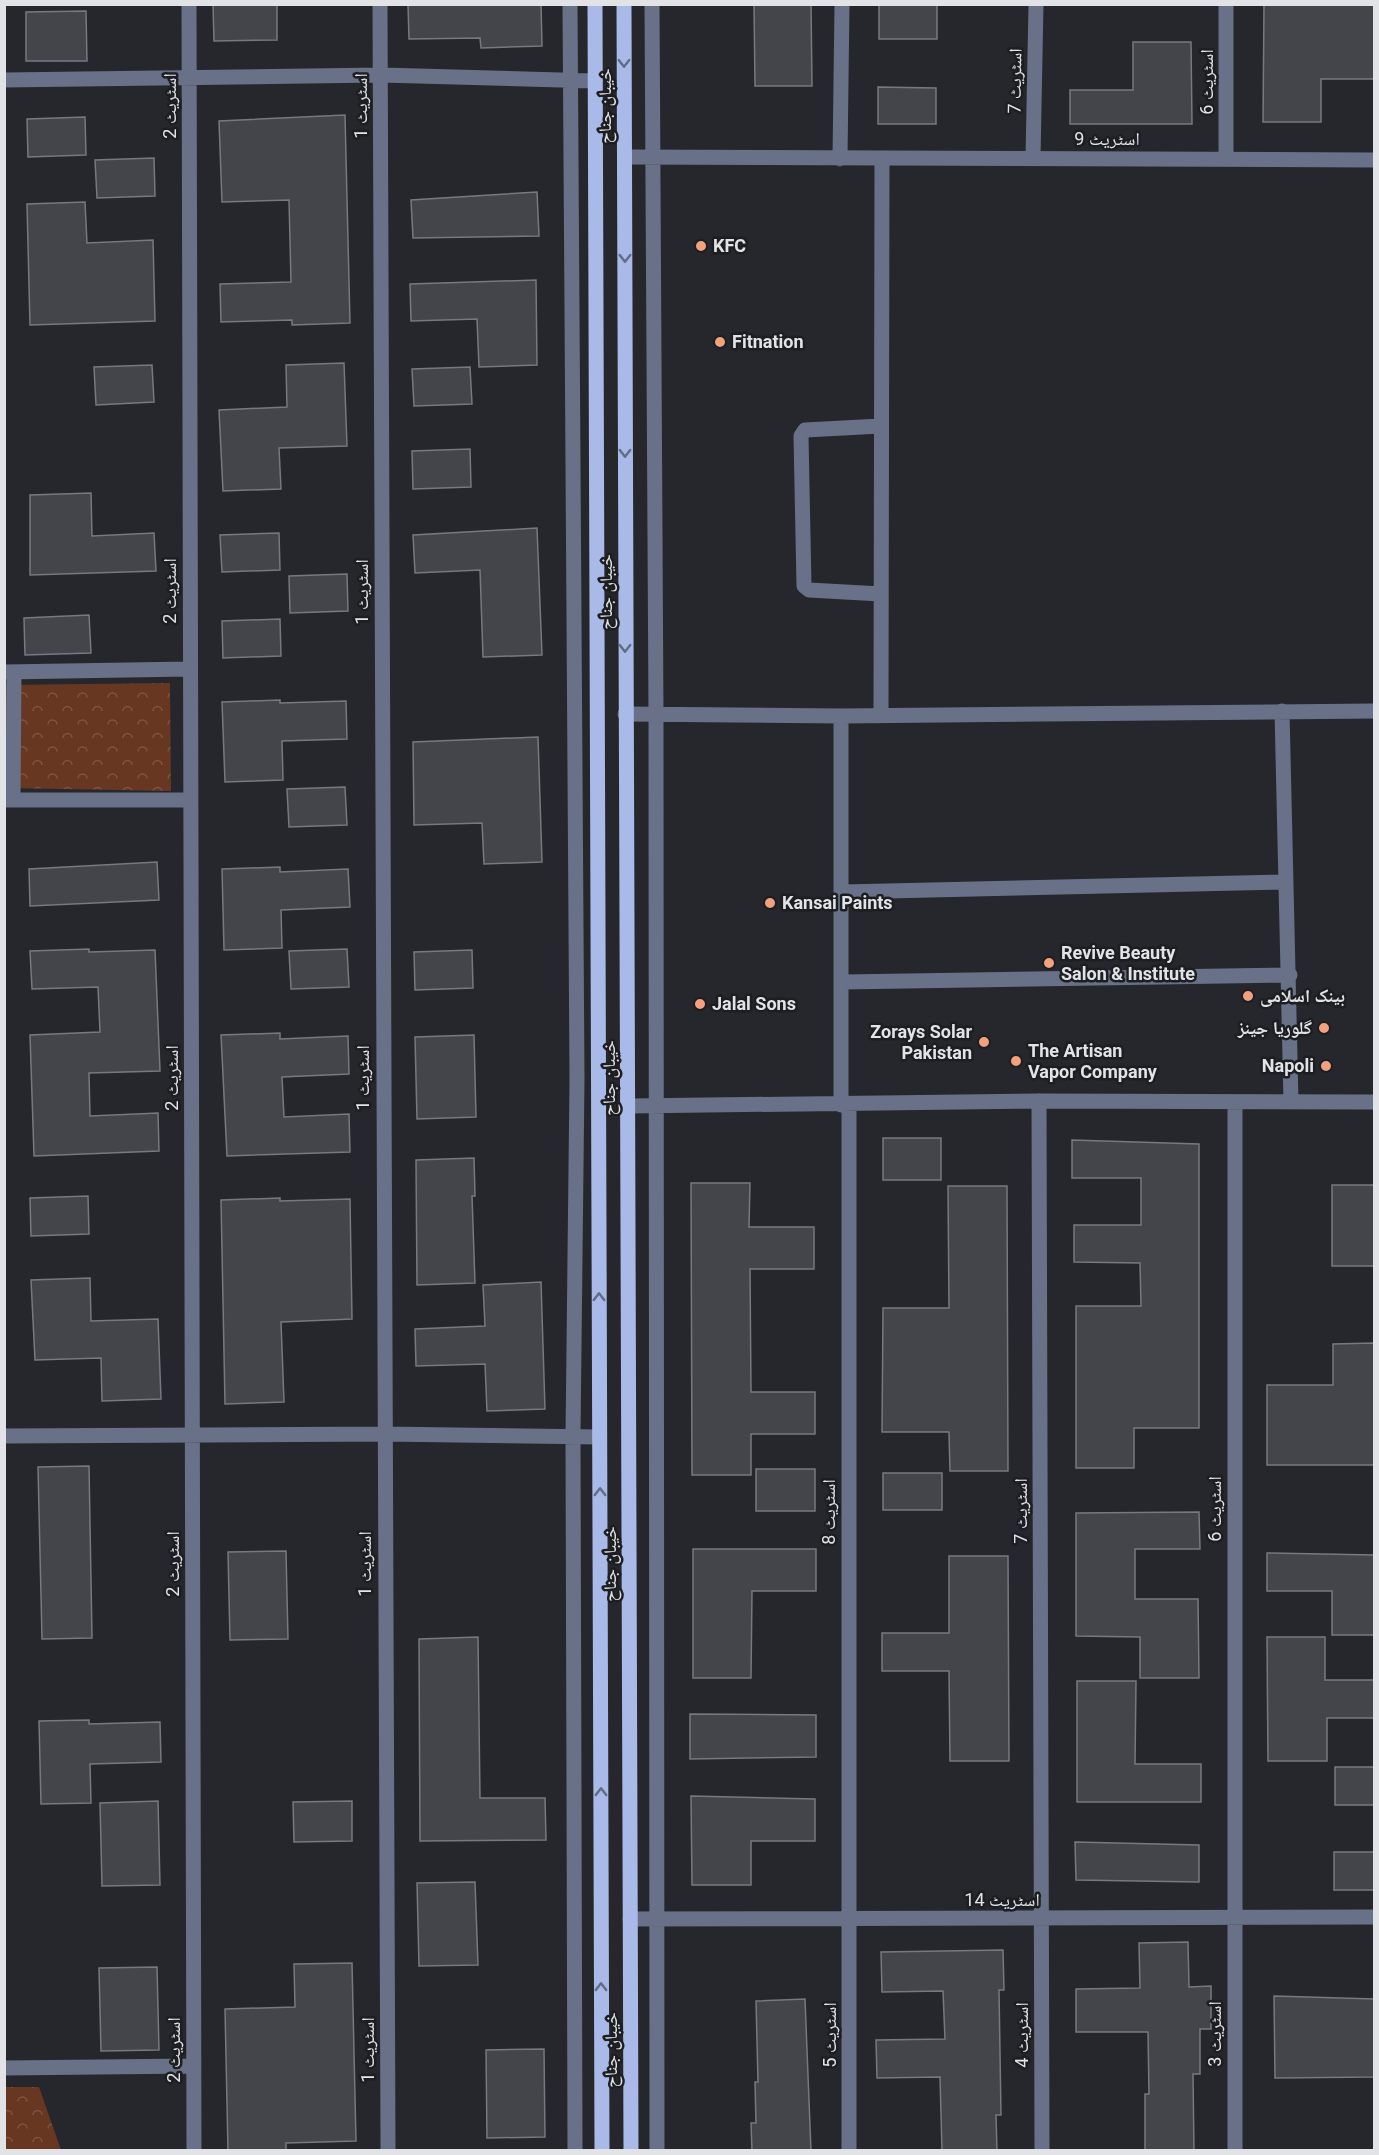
<svg xmlns="http://www.w3.org/2000/svg" width="1379" height="2155" font-family="Roboto,'Noto Naskh Arabic',sans-serif">
  <defs>
    <pattern id="forest-crowns" width="20" height="18" patternUnits="userSpaceOnUse" patternTransform="scale(1.5)"><rect width="20" height="18" fill="#673722"/><path d="M2 6a3 3 0 1 1 6 0M12 15a3 3 0 1 1 6 0" fill="none" stroke="#7c5442"/></pattern>
  </defs>
  <rect width="100%" height="100%" fill="#25272c"/>
  <!-- forest -->
  <path fill="url(#forest-crowns)" d="M170 683 171 791 5 788V685Z
    M5 2087H39L61 2150H5Z"/>
  <!-- building -->
  <path fill="#43454a" stroke="#77797f" stroke-width="1.5" d="M213 4H277V40L214 41Z
    M408 4H541L542 46 481 48 480 38 409 39Z
    M754 4H811L812 86H755Z
    M879 4H937V39H879Z
    M1264 4H1374V79H1321V122H1263Z
    M86 11 87 61H26V12Z
    M1133 42H1191L1192 124H1070V90H1133Z
    M878 87 936 88V124H878Z
    M345 115 350 323 292 325V320L221 322 220 284 291 282 289 200 222 202 219 121Z
    M85 117 86 155 28 157 27 119Z
    M154 158 155 196 97 198 95 160Z
    M537 192 539 236 413 238 411 200Z
    M85 202 87 243 153 240 155 321 30 325 27 204Z
    M536 280 537 365 479 367 477 319 411 321 410 284Z
    M344 363 347 446 279 448 281 489 223 491 219 410 287 407 286 365Z
    M152 365 154 402 96 405 94 367Z
    M470 367 472 404 414 406 412 369Z
    M470 449 471 487 413 489 412 451Z
    M91 493 92 536 154 533 156 571 30 575V495Z
    M537 528 542 655 483 657 480 570 415 573 413 535Z
    M279 533 280 570 222 572 220 535Z
    M347 574 348 611 290 613 289 576Z
    M89 615 91 653 25 655 24 618Z
    M280 619 281 656 223 658 222 621Z
    M280 700V703L346 701 347 739 282 741 283 780 225 782 222 702Z
    M538 737 542 862 484 864 482 823 414 825 413 742Z
    M345 787 347 825 289 827 287 789Z
    M157 862 159 900 30 906 29 869Z
    M280 867V872L348 869 350 907 281 910 282 948 224 950 222 869Z
    M89 949V952L155 950 160 1071 89 1073 90 1116 158 1113 159 1151 34 1156 30 1035 100 1032 98 987 32 989 30 951Z
    M347 949 349 987 291 989 289 951Z
    M472 950 473 988 415 990 414 952Z
    M280 1033V1039L348 1036 349 1074 282 1077 284 1117 349 1114 350 1152 227 1156 221 1035Z
    M474 1035 476 1117 417 1119 415 1037Z
    M883 1138H941V1180H883Z
    M1072 1140 1199 1144V1428H1134V1468H1076V1306H1141L1140 1263 1074 1262V1225H1141V1178H1072Z
    M474 1158 475 1196H472L475 1283 417 1285 416 1160Z
    M691 1183H750L749 1227H814V1269H750L751 1392H815V1434H751V1475H692Z
    M1332 1185H1374V1266H1332Z
    M948 1186H1007L1008 1471H950L949 1432H882L883 1308H949Z
    M88 1196 89 1234 31 1236 30 1198Z
    M280 1198V1201L350 1199 352 1319 281 1322 284 1402 225 1404 221 1200Z
    M90 1278 91 1321 158 1319 161 1399 102 1401 101 1358 35 1360 31 1280Z
    M541 1282 545 1409 487 1411 485 1364 416 1366 415 1329 485 1326 483 1285Z
    M1374 1343V1465H1267V1385H1333V1344Z
    M89 1466 92 1638 42 1639 38 1467Z
    M756 1469H815V1511H756Z
    M883 1473H942V1510H883Z
    M1199 1512 1200 1549H1135V1599H1198L1199 1678H1140V1637L1076 1636V1513Z
    M693 1549H816V1591H752L751 1678H693Z
    M286 1551 288 1639 230 1640 228 1552Z
    M1267 1553 1374 1555V1635H1332V1591H1267Z
    M949 1556H1008L1009 1761H950L949 1671H882V1633H949Z
    M478 1637 480 1798H545L546 1840 420 1841 419 1639Z
    M1267 1637H1325V1680H1374V1718H1327V1761H1268Z
    M1077 1681H1136L1135 1764H1201V1802H1077Z
    M690 1714 816 1715V1757L690 1759Z
    M89 1720V1724L160 1722 161 1762 90 1764 91 1803 41 1804 39 1721Z
    M1335 1767H1374V1805H1335Z
    M691 1796 815 1799V1841H751V1885H692Z
    M158 1801 160 1885 102 1886 100 1803Z
    M352 1801V1841L294 1842 293 1802Z
    M1075 1842 1199 1845V1882L1076 1880Z
    M1334 1852H1374V1890H1334Z
    M475 1882 478 1965 419 1966 417 1883Z
    M1188 1942 1189 1987 1211 1986V2029H1200V2074H1193L1194 2151H1145V2094H1149L1148 2032H1076V1989L1140 1988 1139 1943Z
    M1003 1950 1004 1990H999L1001 2115H996L997 2151H942L940 2077 877 2078 876 2040 945 2039 943 1991 882 1992 881 1952Z
    M352 1963 356 2141 286 2143V2151H228L225 2009 295 2007 294 1964Z
    M157 1967 159 2050 101 2051 99 1968Z
    M1274 1996 1374 1999V2077L1275 2078Z
    M805 1999 811 2151H752L751 2123H756L755 2082H758L756 2001Z
    M544 2049 545 2137 487 2138 486 2050Z"/>
  <g fill="none" stroke-linecap="round" stroke-linejoin="round">
    <!-- minor -->
    <path stroke="#687187" stroke-width="15" d="M189 4 194 2150
      M380 4 388 2150
      M570 4 577 1079 573 1436 575 2150
      M652 4 656 714 657 2150
      M1226 4V159
      M4 80 381 75 595 81
      M625 157 1374 160
      M1033 158 1036 4
      M840 159 842 4
      M881 594 809 590 804 586 801 436 805 430 881 426
      M4 672 189 669
      M1282 711 1291 1102
      M625 714 841 716 1374 711
      M881 714 882 159
      M841 716V1105
      M4 800H190
      M13 800 14 672
      M843 892 1286 882
      M843 982 1290 975
      M1039 1101 1042 2150
      M849 1105V2150
      M629 1106 1039 1101 1374 1102
      M4 1436 384 1434 599 1437
      M630 1919 1374 1917
      M4 2068 193 2066
      M1235 2150V1102"/>
    <!-- major -->
    <path stroke="#a9bae8" stroke-width="15" d="M595 4 602 2150
      M624 4 631 2150"/>
  </g>
  <!-- one-way arrows -->
  <defs><path id="oneway-chevron" d="M-2-3.5L2.5 0L-2 3.5" fill="none" stroke-width="1.6" stroke-linecap="round" stroke-linejoin="round" transform="scale(1.5)"/></defs>
  <g stroke="#626c85">
    <use href="#oneway-chevron" transform="translate(624 63) rotate(90)"/>
    <use href="#oneway-chevron" transform="translate(625 258) rotate(90)"/>
    <use href="#oneway-chevron" transform="translate(625 453) rotate(90)"/>
    <use href="#oneway-chevron" transform="translate(625 648) rotate(90)"/>
    <use href="#oneway-chevron" transform="translate(599 1297) rotate(-90)"/>
    <use href="#oneway-chevron" transform="translate(600 1492) rotate(-90)"/>
    <use href="#oneway-chevron" transform="translate(601 1792) rotate(-90)"/>
    <use href="#oneway-chevron" transform="translate(601 1987) rotate(-90)"/>
  </g>
  <!-- markers -->
  <g fill="#f2a17e" stroke="#1c1e22" stroke-width="2">
    <circle cx="701" cy="246" r="6"/>
    <circle cx="720" cy="342" r="6"/>
    <circle cx="770" cy="903" r="6"/>
    <circle cx="1049" cy="963" r="6"/>
    <circle cx="1248" cy="996" r="6"/>
    <circle cx="700" cy="1004" r="6"/>
    <circle cx="1324" cy="1028" r="6"/>
    <circle cx="984" cy="1042" r="6"/>
    <circle cx="1016" cy="1061" r="6"/>
    <circle cx="1326" cy="1066" r="6"/>
  </g>
  <g text-anchor="middle" stroke-width="5" stroke-linejoin="round" paint-order="stroke">
    <!-- street labels -->
    <g font-size="18" fill="#e2e3e6" stroke="#1c1e22">
      <text transform="translate(1015 81) rotate(-89)" y="6">اسٹریٹ 7</text>
      <text transform="translate(1207 82) rotate(-90)" y="6">اسٹریٹ 6</text>
      <text transform="translate(170 106) rotate(-90)" y="6">اسٹریٹ 2</text>
      <text transform="translate(361 106) rotate(-90)" y="6">اسٹریٹ 1</text>
      <text transform="translate(605 106) rotate(-90)" y="6">خیبان جناح</text>
      <text x="1107" y="145">اسٹریٹ 9</text>
      <text transform="translate(170 591) rotate(-90)" y="6">اسٹریٹ 2</text>
      <text transform="translate(362 592) rotate(-90)" y="6">اسٹریٹ 1</text>
      <text transform="translate(606 592) rotate(-90)" y="6">خیبان جناح</text>
      <text transform="translate(172 1078) rotate(-90)" y="6">اسٹریٹ 2</text>
      <text transform="translate(363 1078) rotate(-90)" y="6">اسٹریٹ 1</text>
      <text transform="translate(609 1078) rotate(-90)" y="6">خیبان جناح</text>
      <text transform="translate(1215 1509) rotate(-90)" y="6">اسٹریٹ 6</text>
      <text transform="translate(1021 1511) rotate(-90)" y="6">اسٹریٹ 7</text>
      <text transform="translate(829 1512) rotate(-90)" y="6">اسٹریٹ 8</text>
      <text transform="translate(173 1564) rotate(-90)" y="6">اسٹریٹ 2</text>
      <text transform="translate(365 1564) rotate(-90)" y="6">اسٹریٹ 1</text>
      <text transform="translate(610 1564) rotate(-90)" y="6">خیبان جناح</text>
      <text x="1002" y="1906">اسٹریٹ 14</text>
      <text transform="translate(1215 2034) rotate(-90)" y="6">اسٹریٹ 3</text>
      <text transform="translate(830 2035) rotate(-90)" y="6">اسٹریٹ 5</text>
      <text transform="translate(1022 2035) rotate(-90)" y="6">اسٹریٹ 4</text>
      <text transform="translate(174 2050) rotate(-90)" y="6">اسٹریٹ 2</text>
      <text transform="translate(368 2050) rotate(-90)" y="6">اسٹریٹ 1</text>
      <text transform="translate(611 2050) rotate(-90)" y="6">خیبان جناح</text>
    </g>
    <!-- poi labels -->
    <g font-size="18" font-weight="bold" fill="#e2e3e6" stroke="#1c1e22" text-anchor="start">
      <text x="713" y="252">KFC</text>
      <text x="732" y="348">Fitnation</text>
      <text x="782" y="909">Kansai Paints</text>
      <text x="1061" y="959">Revive Beauty<tspan x="1061" dy="21">Salon &amp; Institute</tspan></text>
      <text x="1260" y="1002">بینک اسلامی</text>
      <text x="712" y="1010">Jalal Sons</text>
      <text x="1312" y="1034" text-anchor="end">گلوریا جینز</text>
      <text x="972" y="1038" text-anchor="end">Zorays Solar<tspan x="972" dy="21">Pakistan</tspan></text>
      <text x="1028" y="1057">The Artisan<tspan x="1028" dy="21">Vapor Company</tspan></text>
      <text x="1314" y="1072" text-anchor="end">Napoli</text>
    </g>
  </g>
  <!-- border -->
  <rect width="1379" height="2155" fill="none" stroke="#e2e3e6" stroke-width="12"/>
</svg>
